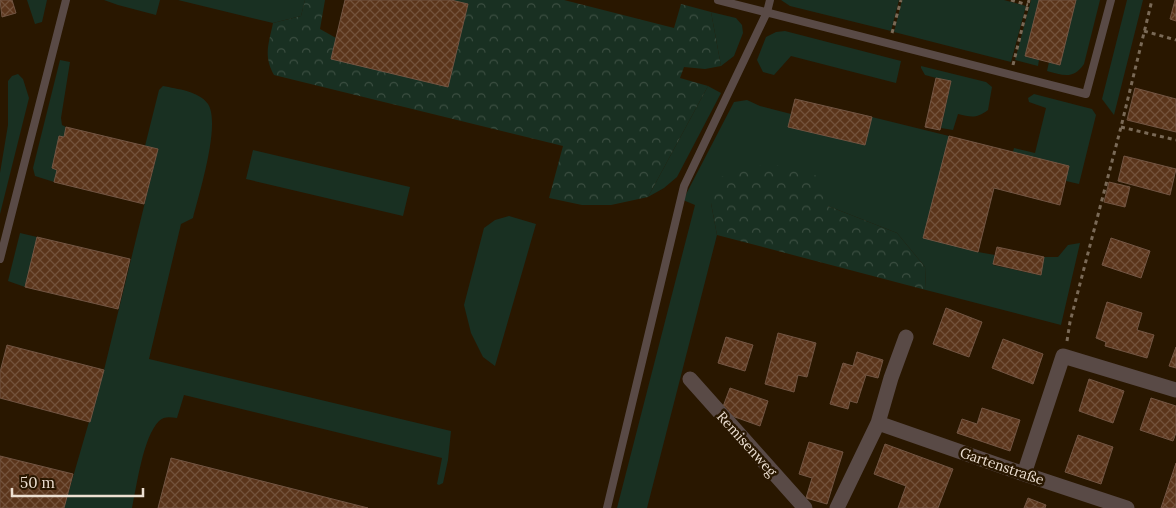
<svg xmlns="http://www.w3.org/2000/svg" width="1176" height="508" font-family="Lora,serif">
  <defs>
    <pattern id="forest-crowns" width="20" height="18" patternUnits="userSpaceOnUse" patternTransform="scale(1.25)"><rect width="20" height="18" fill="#193022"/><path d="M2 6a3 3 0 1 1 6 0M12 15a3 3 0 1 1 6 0" fill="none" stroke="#3b4e41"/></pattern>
    <pattern id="building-cross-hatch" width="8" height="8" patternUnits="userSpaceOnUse" patternTransform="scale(1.25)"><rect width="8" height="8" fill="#5b351b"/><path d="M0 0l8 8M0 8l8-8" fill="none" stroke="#73523b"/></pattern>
  </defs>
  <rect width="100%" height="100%" fill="#291700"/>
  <!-- green -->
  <path fill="#193022" d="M27 0H47L42 22 35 24Z
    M104 0H160L156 15 118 5Z
    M178 0H305L301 16 273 23Z
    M781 0H899L891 31 790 6Z
    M902 0H1004L1026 6 1011 62 894 32Z
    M1031 0H1039L1025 56 1039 60 1038 66 1015 60Z
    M1076 0H1100L1084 64C1073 80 1063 75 1047 71L1049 62 1059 65Z
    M1127 0H1143L1114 115 1102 99Z
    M711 12 736 18 742 25 743 33 734 56 721 66Z
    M785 31 901 61 896 83 791 56 774 75 763 72 757 60 766 37 776 32Z
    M60 60 70 62 61 118 62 125 66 127 64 137H59L52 168 57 170 54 182 35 176 33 168Z
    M921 66 986 82 992 87 988 110C976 119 971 117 958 114L953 130 941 128 951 82 925 75 921 68Z
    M18 74 23 79 29 98 0 214V173L8 125V81L12 76Z
    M163 86C177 89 199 91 208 104 221 124 199 194 193 218L181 224 149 359 451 431 448 460 443 483 439 485 437 484 442 458 184 395 177 418C170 417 164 416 159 421 143 437 137 485 132 508H64L104 370 158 149 145 146 159 90Z
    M708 86 721 93 677 177 664 188 648 197Z
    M1034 94 1092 109 1096 115 1079 184 1066 181 1069 166 1013 152 1014 148 1035 153 1046 108 1029 102 1028 98Z
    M747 100 760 106 791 114 788 127 865 145 872 117 949 136 978 252 995 255 993 265 1040 275 1044 257H1058L1068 245 1080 243 1061 325 926 290 925 267 897 233 828 206 711 203 717 235 647 508H617L695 205 683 200 734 102Z
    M253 150 410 187 403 216 246 179Z
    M509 216 536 224 495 366 483 357 471 333 464 305 484 228 495 220Z
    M20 233 37 237 25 287 8 281Z"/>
  <!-- forest -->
  <path fill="url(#forest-crowns)" d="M305 0H325L320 29 336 38 332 59 448 87 468 4 451 0H564L674 28 681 4 711 12 721 66 705 69 684 67 680 78 708 86 648 197 611 205H582L549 198 563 146 274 75C263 56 269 43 273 23L301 16Z
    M769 163 825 178 828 206 897 233 925 267 926 290 717 235 711 203 720 177Z"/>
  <!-- building -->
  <path fill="url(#building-cross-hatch)" stroke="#725543" d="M0 0H12L16 13 2 17Z
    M345 0H451L468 4 448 87 331 59Z
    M1039 0H1076L1060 65 1025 56Z
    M1175 0H1176V21L1170 19Z
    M936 78 951 81 940 130 925 127Z
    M1135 88 1176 99V132L1127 120Z
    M795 99 872 117 865 145 788 127Z
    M66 127 158 149 144 204 54 182 57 170 52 168 59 136 64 137Z
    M949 136 1069 166 1060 205 994 188 978 252 923 238Z
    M1124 156 1176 169 1170 195 1118 181Z
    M1109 182 1130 187 1125 207 1104 202Z
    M37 237 130 259 118 309 25 287Z
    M1111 238 1150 251 1141 278 1102 265Z
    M997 247 1044 257 1041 275 993 264Z
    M1107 302 1142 313 1137 330 1154 335 1147 358 1105 346 1106 342 1096 338Z
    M946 308 982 322 969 357 933 344Z
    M778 333 816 343 807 377 798 375 794 392 765 384Z
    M726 337 753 345 745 371 718 363Z
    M1003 339 1043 354 1033 384 992 368Z
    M7 345 104 370 90 422 0 398V372Z
    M1176 347V368L1169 366Z
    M857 352 883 360 878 378 866 375 857 403 850 401 848 409 830 404 843 363 853 366Z
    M1089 379 1124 391 1113 423 1079 411Z
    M730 388 768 401 760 426 721 412Z
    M1151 398 1176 406V433L1173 441 1140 430Z
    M982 408 1020 420 1010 451 957 433 962 419 977 424Z
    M1078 435 1113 447 1101 484 1065 472Z
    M809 442 843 452 827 504 806 498 812 478 799 474Z
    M885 444 953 469 938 508H898L906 486 874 474Z
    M0 456 73 474 64 508H0Z
    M171 458 368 508H158Z
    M1176 463V508H1161Z
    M1028 498 1046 505 1045 508H1024Z"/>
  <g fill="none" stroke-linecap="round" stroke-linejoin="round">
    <!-- path -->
    <path stroke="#7a6a57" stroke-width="3" stroke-dasharray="4 4" stroke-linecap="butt" d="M1011 0 1028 5
      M1144 31 1176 40
      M892 33 901 0
      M1013 65 1029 0
      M1121 127 1176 140
      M1067 341 1070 322 1121 127 1152 0"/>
    <!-- lane -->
    <path stroke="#594a46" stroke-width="8" d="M718 0 1086 94 1111 0
      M0 259 66 0
      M607 508 684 186 767 12 770 0"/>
    <!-- street -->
    <path stroke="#594a46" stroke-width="15" d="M690 379 805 508
      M878 423 891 378 906 337
      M1024 474 1063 356 1176 390
      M837 508 878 423 1024 474 1127 508"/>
  </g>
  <g text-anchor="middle" stroke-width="5" stroke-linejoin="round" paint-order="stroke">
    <!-- street labels -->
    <g font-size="14" fill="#ede0d2" stroke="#291700">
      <text transform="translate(747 444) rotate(48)" y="5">Remisenweg</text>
      <text transform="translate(1002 466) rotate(19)" y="5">Gartenstraße</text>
    </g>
  </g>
  <!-- scale -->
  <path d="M12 488v8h131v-8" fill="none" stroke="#ede0d2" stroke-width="2.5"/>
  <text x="20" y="488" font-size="15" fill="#ede0d2" stroke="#291700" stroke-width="4" paint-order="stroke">50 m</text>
</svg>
